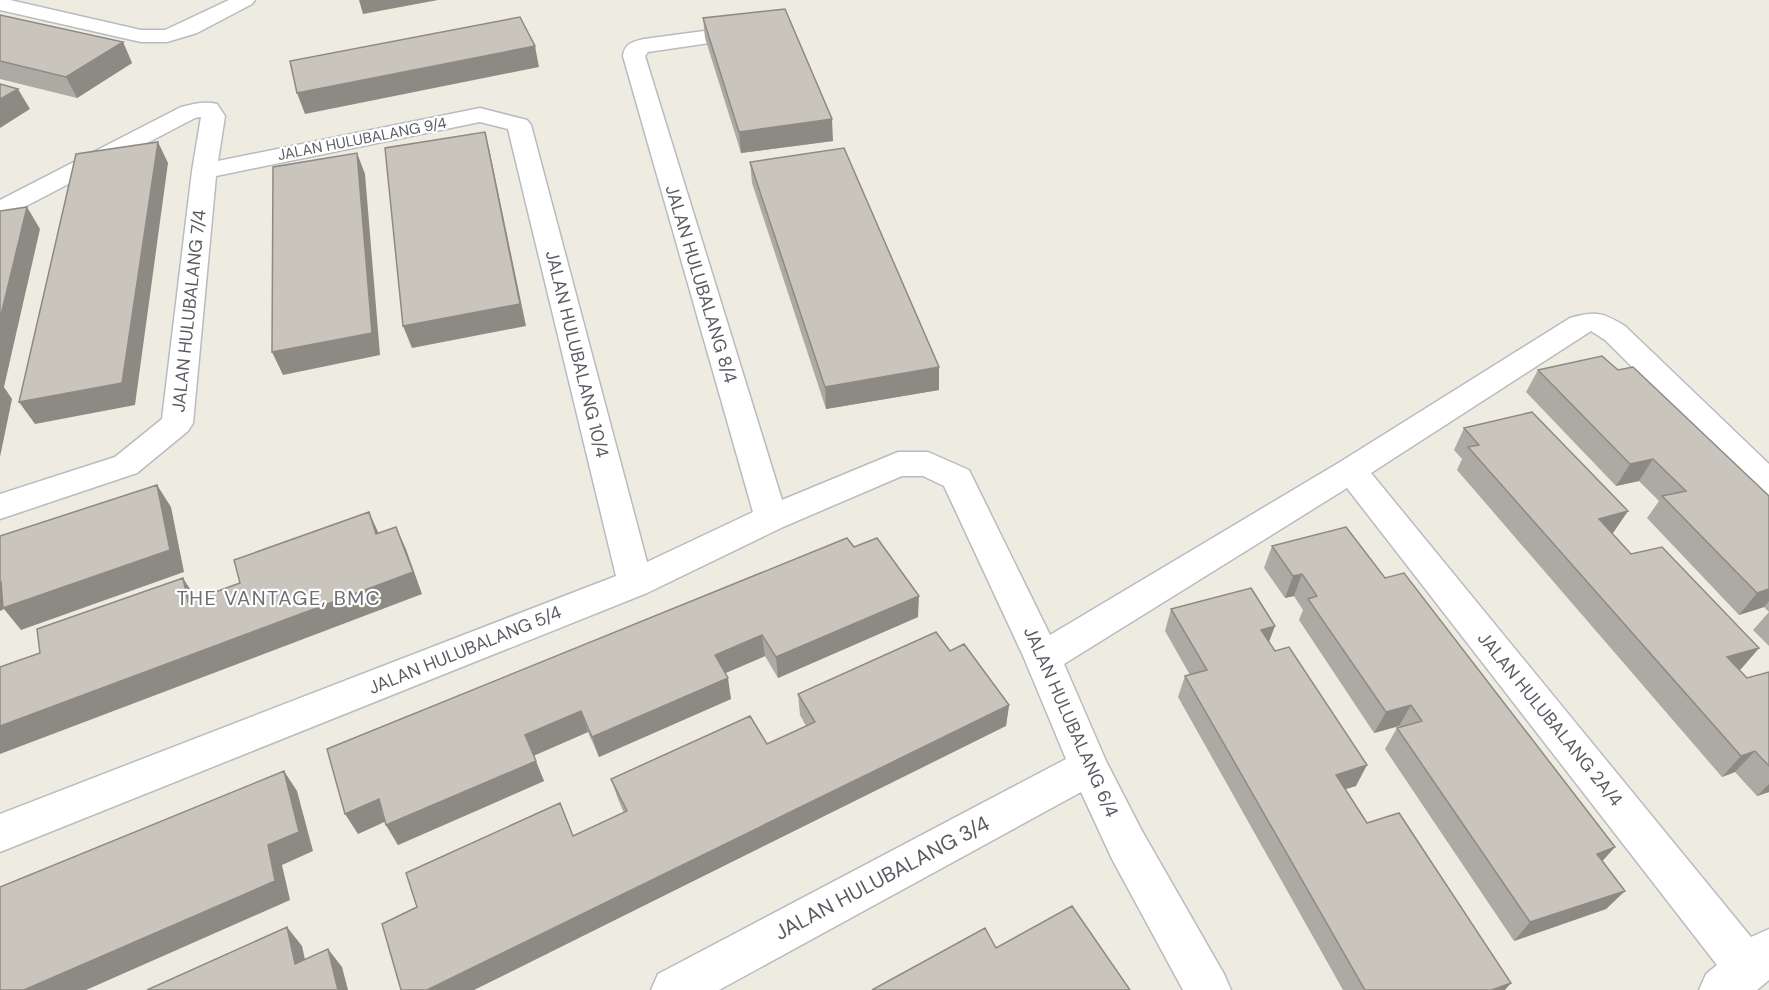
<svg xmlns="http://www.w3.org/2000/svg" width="1769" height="990" font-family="'DM Sans',sans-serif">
  <rect width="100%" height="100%" fill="#eeebe0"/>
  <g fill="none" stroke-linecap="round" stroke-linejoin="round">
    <!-- minor casing -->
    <g stroke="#b8bbc1" stroke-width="3">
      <path id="minor" d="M0 0H10L141 30H165L229 0H255L252 4 197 33 167 42H141L0 10Z
        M749 25 757 26 760 31 757 36 648 52 645 56 782 500 898 452H928L969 470 1050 635 1340 462 1570 318C1596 311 1602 312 1625 326L1769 464V495L1757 491 1605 340 1591 331 1371 473 1751 937 1769 929V980L1757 990H1699L1706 974 1717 965 1347 488 1064 664 1106 761 1142 831 1224 974 1231 990H1183L1112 859 1081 792 719 990H651L658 974 1066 759 1024 658 944 486 923 476H902L783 527 647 593 0 852V814L616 576 508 129 480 122 216 176 193 423 188 431 137 473 0 519V494L115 457 162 419 192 171 201 117 195 118 9 215 0 218V200L181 107C193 104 205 101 217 104L225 116 218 161 480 108 527 120 531 125 647 562 753 512 623 56C625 43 632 42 644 39Z"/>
    </g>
    <!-- minor -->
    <use href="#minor" fill="#fff" fill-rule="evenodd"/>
  </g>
  <!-- wall -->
  <path fill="#ada9a3" d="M0 15 123 42 132 63 77 98 0 79Z
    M703 18 833 141 741 153 705 38Z
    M750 162 939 367V390L826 409 752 183Z
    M1538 370H1618L1769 496V646L1753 630 1769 612 1764 607 1739 615 1647 518 1659 501 1639 481 1616 486 1526 392Z
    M1464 428 1628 511 1612 534 1631 554 1759 648 1741 669 1739 670 1747 678 1769 672V792L1757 796 1735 772 1722 777 1457 470 1462 459 1454 450Z
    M1272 546 1385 578 1615 847 1602 861 1625 891 1606 909 1514 941 1385 749 1397 728 1400 727 1399 726 1374 733 1299 620 1303 610 1294 596 1285 598 1264 568Z
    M854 547 918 617 778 678 765 656 725 673 731 699 599 757 588 732 533 756 544 781 398 845 386 825 385 821 358 834Z
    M1171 609 1269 641 1356 786 1345 789 1367 823 1505 990H1343L1178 697 1185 676 1190 675 1165 631Z
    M950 651 1009 705 1006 726 573 836 624 813 618 799 611 779 767 744 806 726 800 715 798 694Z"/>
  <!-- shaded-wall -->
  <path fill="#8d8a84" d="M359 0H438L363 14Z
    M123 42 132 63 77 98 66 77Z
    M535 46 539 67 305 114 297 93Z
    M18 89 30 109 0 128V99Z
    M832 119 833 141 741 153 739 132Z
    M485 132 490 153 526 326 412 348 403 326Z
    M158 142 168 163 135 405 35 424 19 402Z
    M357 153 365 174 380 355 283 375 272 352Z
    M27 207 40 229 4 387 12 399 0 457V319Z
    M939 367V390L826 409 825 387Z
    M1653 459 1639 481 1616 486 1630 464Z
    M157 485 171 507 184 572 21 630 4 609 0 611V583Z
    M1628 511 1613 533 1585 541 1599 519Z
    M369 512 379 534H376Z
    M396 527 406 549 422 594 0 754V726Z
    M1302 574 1294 596 1285 598 1293 576Z
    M183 578 197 600 188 602Z
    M1769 589V601L1764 607 1739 615 1757 593Z
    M919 596 918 617 778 678 776 657Z
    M1275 626 1267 647 1261 630Z
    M762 635 765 656 719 676 715 655Z
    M1759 648 1741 669 1709 679 1727 657Z
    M728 678 731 699 599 757 592 737Z
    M1009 705 1006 726 474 990H427Z
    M1411 705 1399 726 1374 733 1386 712Z
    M581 711 588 732 533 756 525 735Z
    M1755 751 1735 772 1722 777 1741 756Z
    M536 761 544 781 398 845 386 825Z
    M1367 765 1356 786 1326 795 1336 775Z
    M284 771 297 791 313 851 282 865 290 900 86 990H24L268 845Z
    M1769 784V792L1757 796Z
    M379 799 391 819 358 834 345 814Z
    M1615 847 1597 867V854Z
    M1625 891 1606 909 1514 941 1530 922Z
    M287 927 302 946 310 982 295 964Z
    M328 949 342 967 348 990H338Z
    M1511 983 1505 990H1492Z"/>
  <!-- building -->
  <path fill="#c9c5bd" stroke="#8d8a84" stroke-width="1.5" d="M785 9 832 119 739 132 703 18Z
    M0 15 123 42 66 77 0 61Z
    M520 17 535 46 297 93 290 61Z
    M0 84 18 89 0 99Z
    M485 132 520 304 403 326 385 148Z
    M158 142 122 383 19 402 76 154Z
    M844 148 939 367 825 387 750 162Z
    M357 153 372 333 272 352 273 167Z
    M27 207 0 319V211Z
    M1602 356 1618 370 1633 367 1769 496V589L1757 593 1662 496 1686 491 1653 459 1630 464 1538 370Z
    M1532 412 1628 511 1599 519 1631 554 1662 547 1759 648 1727 657 1747 678 1769 672V766L1755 751 1741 756 1468 447 1479 445 1464 428Z
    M157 485 170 550 3 608 1 582 0 583V536Z
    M369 512 376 534 396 527 413 572 0 726V667L40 653 37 629 183 578 188 602 240 583 234 560Z
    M1346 527 1385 578 1404 573 1615 847 1597 854 1625 891 1530 922 1397 728 1422 721 1411 705 1386 712 1308 599 1317 596 1302 574 1293 576 1272 546Z
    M847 538 854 547 877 538 919 596 776 657 762 635 715 655 728 678 592 737 581 711 525 735 536 761 386 825 379 799 345 814 327 749Z
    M1251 588 1275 626 1261 630 1275 651 1289 647 1367 765 1336 775 1367 823 1399 813 1511 983 1492 990H1365L1185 676 1207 670 1171 609Z
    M936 632 950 651 964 644 1009 705 427 990H401L382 924 417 907 406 873 560 803 573 836 627 811 611 779 750 716 767 744 815 722 798 694Z
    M284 771 299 832 268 845 275 881 24 990H0V887Z
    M1072 906 1130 990H872L985 928 996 948Z
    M287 927 295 964 328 949 338 990H147Z"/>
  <g text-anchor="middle" stroke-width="4.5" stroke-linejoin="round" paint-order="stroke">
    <!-- far-street labels -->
    <g font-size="15" fill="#595d63" stroke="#fff">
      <text transform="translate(362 139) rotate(-11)" y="5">JALAN HULUBALANG 9/4</text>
    </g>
    <!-- street labels -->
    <g font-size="18" fill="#595d63" stroke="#fff">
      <text transform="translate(701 284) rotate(73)" y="6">JALAN HULUBALANG 8/4</text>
      <text transform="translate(189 311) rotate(-84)" y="6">JALAN HULUBALANG 7/4</text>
      <text transform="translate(577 354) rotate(76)" y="6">JALAN HULUBALANG 10/4</text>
      <text transform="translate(465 650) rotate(-22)" y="6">JALAN HULUBALANG 5/4</text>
      <text transform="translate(1550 719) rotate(51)" y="6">JALAN HULUBALANG 2A/4</text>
      <text transform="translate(1071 722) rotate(66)" y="6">JALAN HULUBALANG 6/4</text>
    </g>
    <!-- neighbourhood labels -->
    <g font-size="20" letter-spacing="1.5" fill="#6a6f75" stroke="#fff">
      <text x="279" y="605">THE VANTAGE, BMC</text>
    </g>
    <!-- near-street labels -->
    <g font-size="21" fill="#595d63" stroke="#fff">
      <text transform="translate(882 878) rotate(-28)" y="7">JALAN HULUBALANG 3/4</text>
    </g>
  </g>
</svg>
